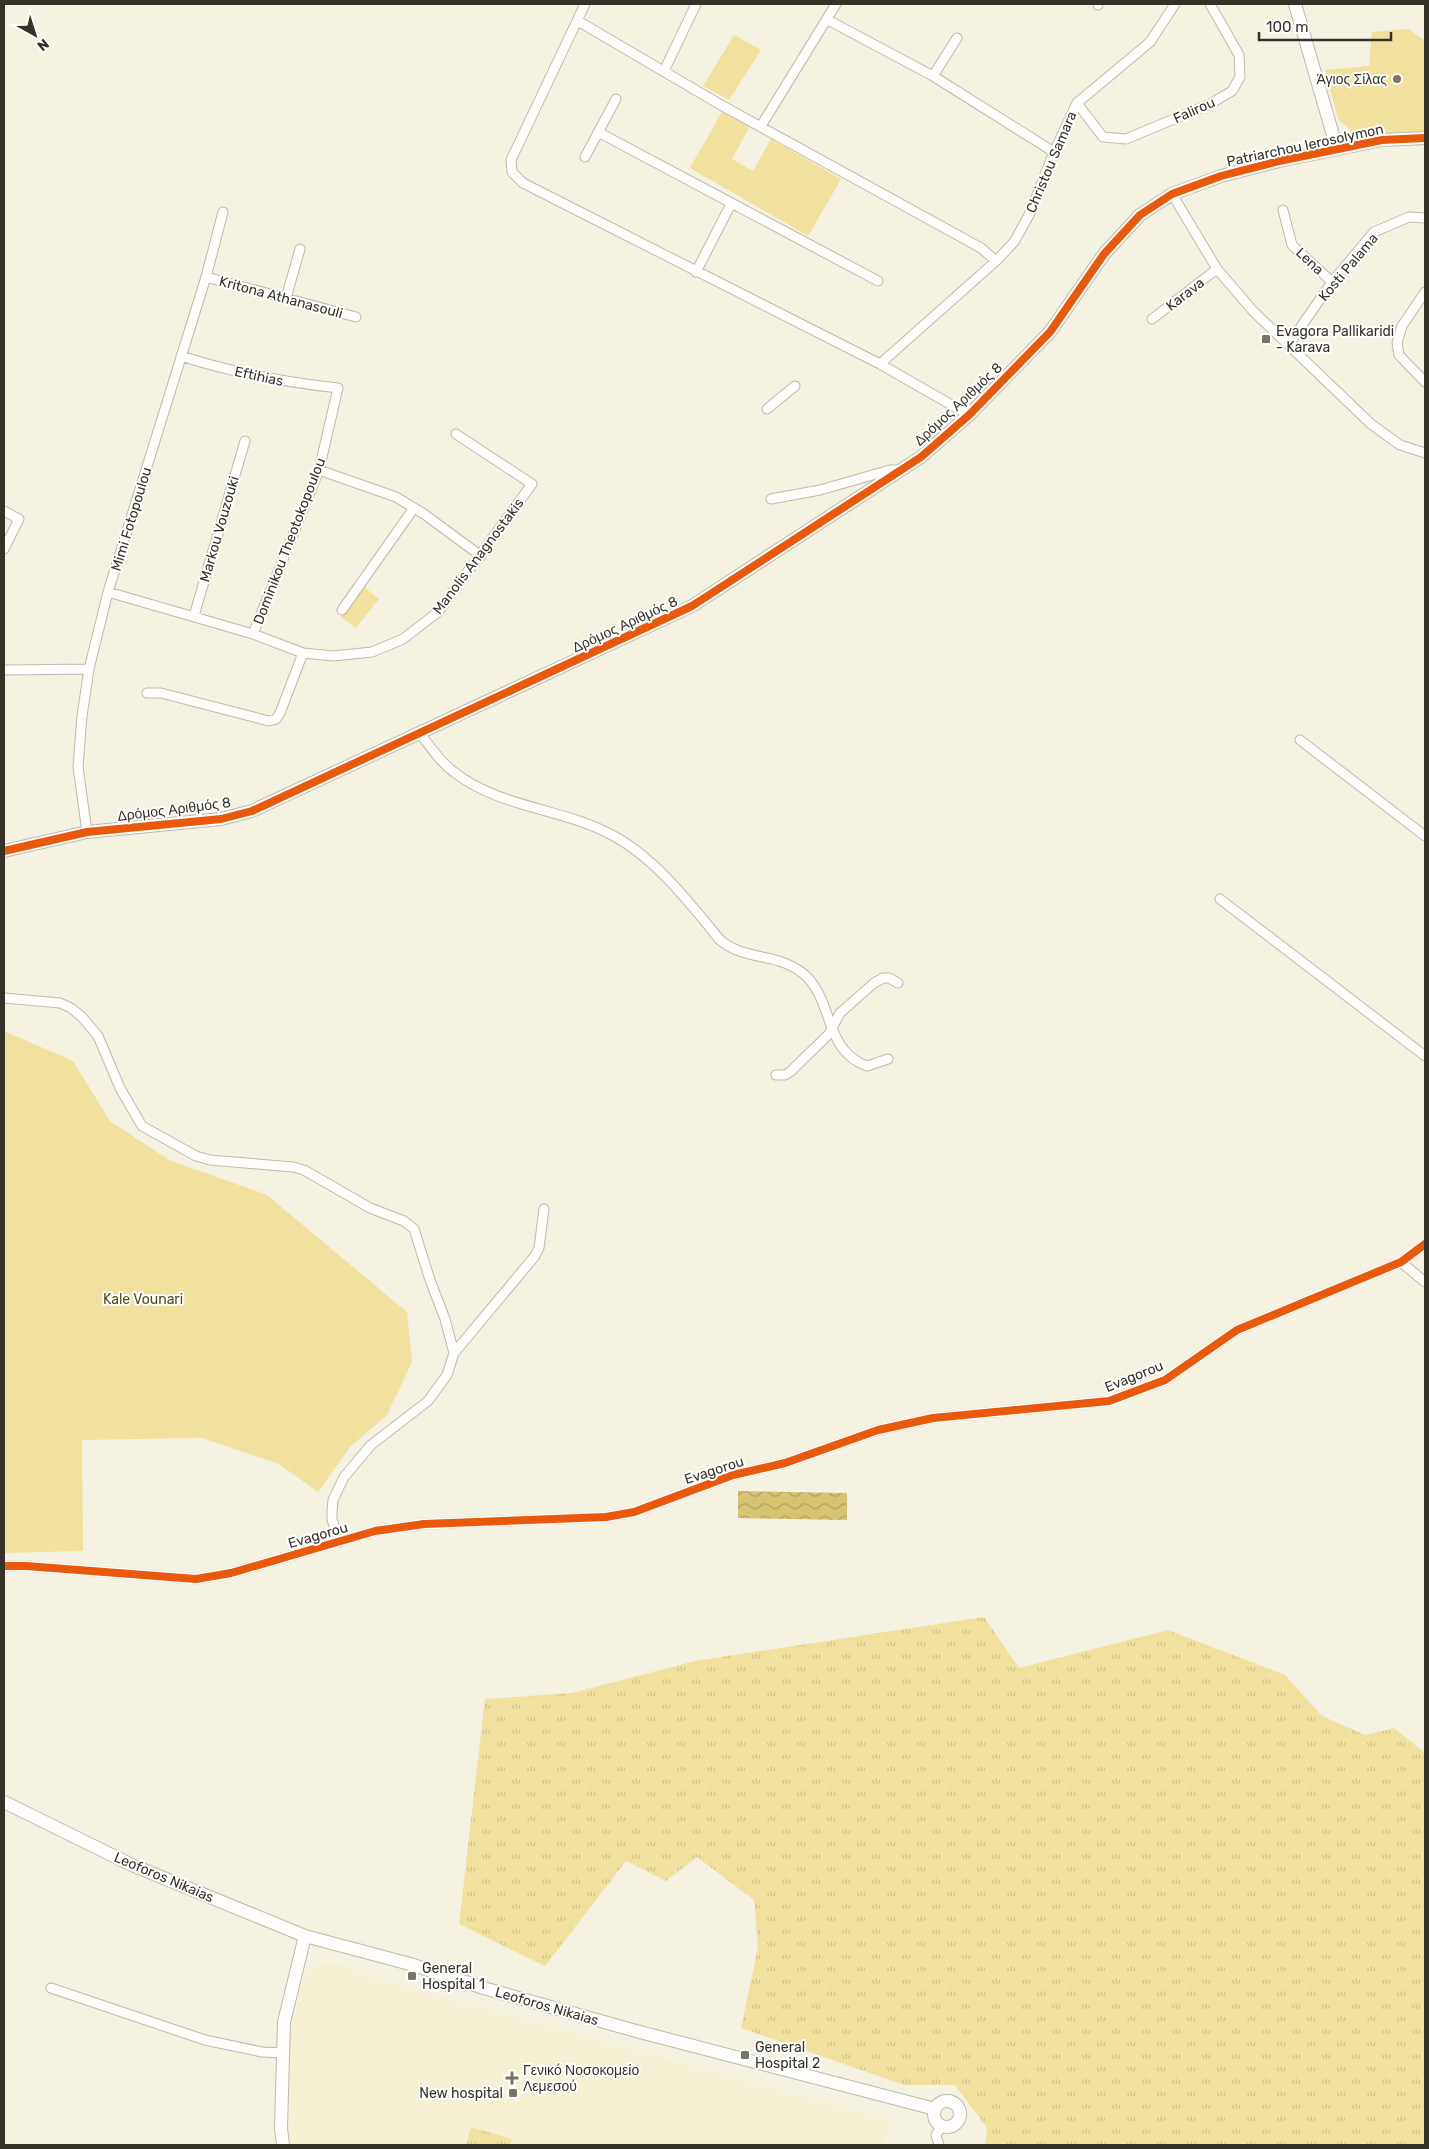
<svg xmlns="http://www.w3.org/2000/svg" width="1429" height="2149" font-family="Rubik,sans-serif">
  <defs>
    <pattern id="grass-tufts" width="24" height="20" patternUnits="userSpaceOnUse" patternTransform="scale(1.25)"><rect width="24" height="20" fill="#f1e19f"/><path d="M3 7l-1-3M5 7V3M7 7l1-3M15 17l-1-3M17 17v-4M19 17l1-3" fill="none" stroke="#cfc289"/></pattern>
    <pattern id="water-waves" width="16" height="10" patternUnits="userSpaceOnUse" patternTransform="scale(1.25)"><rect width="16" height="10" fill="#d7c473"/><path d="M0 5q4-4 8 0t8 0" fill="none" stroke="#afa05e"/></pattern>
  </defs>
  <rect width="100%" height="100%" fill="#f5f2e2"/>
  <!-- built -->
  <path fill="#f6f0d5" d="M316 1964H341L361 1975 892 2122 882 2145H292L289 2034 305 1980Z"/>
  <!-- grass -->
  <path fill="url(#grass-tufts)" d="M984 1617 1019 1668 1168 1630 1285 1675 1322 1716 1365 1735 1394 1728 1425 1753V2145H985L987 2128 955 2085H904L741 2028 758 1947 754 1900 697 1857 666 1881 626 1861 545 1966 459 1924 485 1699 572 1693 695 1661Z
    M471 2127 512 2139 510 2145H466Z"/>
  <!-- park -->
  <path fill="#f1e19f" d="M1409 29 1425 41V131L1356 135 1338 119 1325 70 1369 66 1372 32Z
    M734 35 761 50 729 100 703 86Z
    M723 110 750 126 732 159 753 171 771 139 841 179 808 236 690 168Z
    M364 587 379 599 356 628 341 617Z
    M4 1031 73 1061 110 1121 169 1160 267 1195 407 1312 412 1362 387 1415 350 1447 318 1492 279 1464 202 1438 82 1440 83 1551 4 1553Z"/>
  <!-- water -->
  <path fill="url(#water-waves)" d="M738 1491 847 1493V1520L738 1518Z"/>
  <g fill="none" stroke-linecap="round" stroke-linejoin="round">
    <!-- street casing -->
    <g stroke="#bdbaae" stroke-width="11">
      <path id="street" d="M585 4 511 160 512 172 523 183 880 364 969 415
        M1098 5V4
        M828 20 933 76 1054 152
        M578 21 721 105 981 248 996 261
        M664 71 696 4
        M933 76 957 38
        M1077 103 1103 137 1126 139 1210 104 1232 91 1240 77 1239 55 1210 4
        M761 126 836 4
        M598 132 878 281
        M585 157 616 99
        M1172 194 1217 269 1253 311 1371 424 1400 445 1425 453
        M1283 210 1292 245 1332 282
        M696 272 731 204
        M206 277 356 317
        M1425 292 1402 326 1397 343 1399 355 1425 382
        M286 298 300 249
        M1152 319 1217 269
        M1289 344 1332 282 1374 232 1409 217 1425 218
        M181 356C233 373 284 382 338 388L319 470 253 634
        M880 364 996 261 1014 242 1029 215 1054 152 1077 103 1150 42 1175 4
        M767 409 795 386
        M319 470 396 497 424 514 481 556
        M771 499 820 490 890 470H900
        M4 511 19 519 4 549
        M108 592 253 634 303 653 333 656 372 652 403 639 438 612 532 484 456 434
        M342 610 414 508
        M194 616 245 441
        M4 670 89 669
        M147 693H161L269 721 276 719 280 713 303 653
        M419 732C429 745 440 762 454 772 498 807 559 808 608 833 653 855 689 902 720 940 746 962 782 952 807 977 834 1005 825 1051 867 1066L888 1059
        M1300 740 1425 836
        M87 832 78 767 82 716 89 669 108 592 206 277 223 212
        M1220 899 1425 1056
        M4 998 60 1003 71 1008 82 1017 98 1036 120 1088 142 1126 196 1156 210 1160 293 1167 304 1170 370 1208 404 1221 414 1229 430 1280 445 1319 454 1353
        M776 1075H785L790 1072 829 1034 840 1013 874 983 883 978H889L898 983
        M1401 1262 1425 1282
        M340 1542 332 1520V1512L333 1500 344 1477 371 1445 428 1401 447 1375 454 1353 535 1256 539 1248 544 1209
        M4 1566H26L196 1579 231 1573 375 1531 424 1524 606 1517 634 1512 733 1475 785 1463 878 1430 933 1418 1109 1401 1165 1380 1237 1330 1401 1262 1425 1244
        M51 1988 205 2040 262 2052 283 2053
        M939 2145 936 2135 942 2126"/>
    </g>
    <!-- secondary casing -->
    <g stroke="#bdbaae" stroke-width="14">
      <path id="secondary" d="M1295 4 1337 149
        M4 851 87 832 221 819 252 811 692 606 921 457 969 415 1050 332 1104 254 1140 215 1172 194 1221 176 1279 161 1382 140 1425 138
        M4 1802 132 1865 305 1936 410 1964 487 1989 636 2031 935 2109
        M934 2114a13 13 0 1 1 26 0a13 13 0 1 1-26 0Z
        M283 2145 281 2128 284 2022 305 1936"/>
    </g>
    <!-- street -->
    <use href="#street" stroke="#fefdfb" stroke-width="9"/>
    <!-- secondary -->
    <use href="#secondary" stroke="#fefdfb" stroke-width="12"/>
    <!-- cycleway casing -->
    <g stroke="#fff" stroke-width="11">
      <path id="cycleway" d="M4 851 87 832 221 819 252 811 692 606 921 457 969 415 1050 332 1104 254 1140 215 1172 194 1221 176 1279 161 1382 140 1425 138
        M4 1566H26L196 1579 231 1573 375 1531 424 1524 606 1517 634 1512 733 1475 785 1463 878 1430 933 1418 1109 1401 1165 1380 1237 1330 1401 1262 1425 1244"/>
    </g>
    <!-- cycleway -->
    <use href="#cycleway" stroke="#e8590c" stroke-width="8"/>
  </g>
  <!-- markers -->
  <g fill="#787568" stroke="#fff" stroke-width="2">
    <circle cx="1397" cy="79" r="5"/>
    <rect x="1261" y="334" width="10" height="10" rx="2.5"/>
    <rect x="407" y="1971" width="10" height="10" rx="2.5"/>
    <rect x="740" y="2050" width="10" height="10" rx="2.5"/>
    <path d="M509.5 2070.5h5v5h5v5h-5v5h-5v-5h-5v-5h5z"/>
    <rect x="508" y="2088" width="10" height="10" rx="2.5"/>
  </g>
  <g text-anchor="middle" stroke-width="4" stroke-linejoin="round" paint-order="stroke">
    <!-- poi labels -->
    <g font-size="14" fill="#353227" stroke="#fff" text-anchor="start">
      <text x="1387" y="84" text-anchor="end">Άγιος Σίλας</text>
      <text x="1276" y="336">Evagora Pallikaridi<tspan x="1276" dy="16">- Karava</tspan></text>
      <text x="422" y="1973">General<tspan x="422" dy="16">Hospital 1</tspan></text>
      <text x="755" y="2052">General<tspan x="755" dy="16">Hospital 2</tspan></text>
      <text x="523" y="2075">Γενικό Νοσοκομείο<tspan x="523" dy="16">Λεμεσού</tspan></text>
      <text x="503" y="2098" text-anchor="end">New hospital</text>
    </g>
    <!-- street labels -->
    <g font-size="14" fill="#353227" stroke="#fff">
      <text transform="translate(1194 110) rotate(-24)" y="5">Falirou</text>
      <text transform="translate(1305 145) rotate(-12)" y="5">Patriarchou Ierosolymon</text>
      <text transform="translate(1051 162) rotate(-67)" y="5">Christou Samara</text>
      <text transform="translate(1310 261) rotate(43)" y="5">Lena</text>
      <text transform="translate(1348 267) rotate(-50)" y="5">Kosti Palama</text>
      <text transform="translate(1185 294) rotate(-38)" y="5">Karava</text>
      <text transform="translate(281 297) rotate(15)" y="5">Kritona Athanasouli</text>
      <text transform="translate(259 376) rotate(12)" y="5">Eftihias</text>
      <text transform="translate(958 404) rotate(-43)" y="5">Δρόμος Αριθμός 8</text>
      <text transform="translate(131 519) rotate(-73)" y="5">Mimi Fotopoulou</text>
      <text transform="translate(219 529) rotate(-74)" y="5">Markou Vouzouki</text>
      <text transform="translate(289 541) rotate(-69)" y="5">Dominikou Theotokopoulou</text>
      <text transform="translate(478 556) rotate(-53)" y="5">Manolis Anagnostakis</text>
      <text transform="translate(625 624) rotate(-25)" y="5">Δρόμος Αριθμός 8</text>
      <text transform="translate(174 809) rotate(-7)" y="5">Δρόμος Αριθμός 8</text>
      <text transform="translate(1134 1376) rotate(-22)" y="5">Evagorou</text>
      <text transform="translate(714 1470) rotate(-18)" y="5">Evagorou</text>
      <text transform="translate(318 1535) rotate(-16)" y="5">Evagorou</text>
      <text transform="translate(164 1877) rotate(23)" y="5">Leoforos Nikaias</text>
      <text transform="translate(547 2006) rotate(16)" y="5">Leoforos Nikaias</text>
    </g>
    <!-- park labels -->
    <g font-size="14" fill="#544a1e" stroke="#fff">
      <text x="143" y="1304">Kale Vounari</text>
    </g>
  </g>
  <!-- border -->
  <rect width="1429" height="2149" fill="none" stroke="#353227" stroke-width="10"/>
  <!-- north arrow -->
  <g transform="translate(35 35) rotate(141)" stroke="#ffffff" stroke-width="4" paint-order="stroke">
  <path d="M0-4L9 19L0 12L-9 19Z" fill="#353227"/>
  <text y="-8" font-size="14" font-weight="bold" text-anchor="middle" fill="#353227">N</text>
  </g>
  <!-- scale -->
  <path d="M1259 32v8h132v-8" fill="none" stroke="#353227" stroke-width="2.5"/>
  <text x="1266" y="32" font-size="15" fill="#353227" stroke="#ffffff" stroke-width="4" paint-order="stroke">100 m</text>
</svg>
